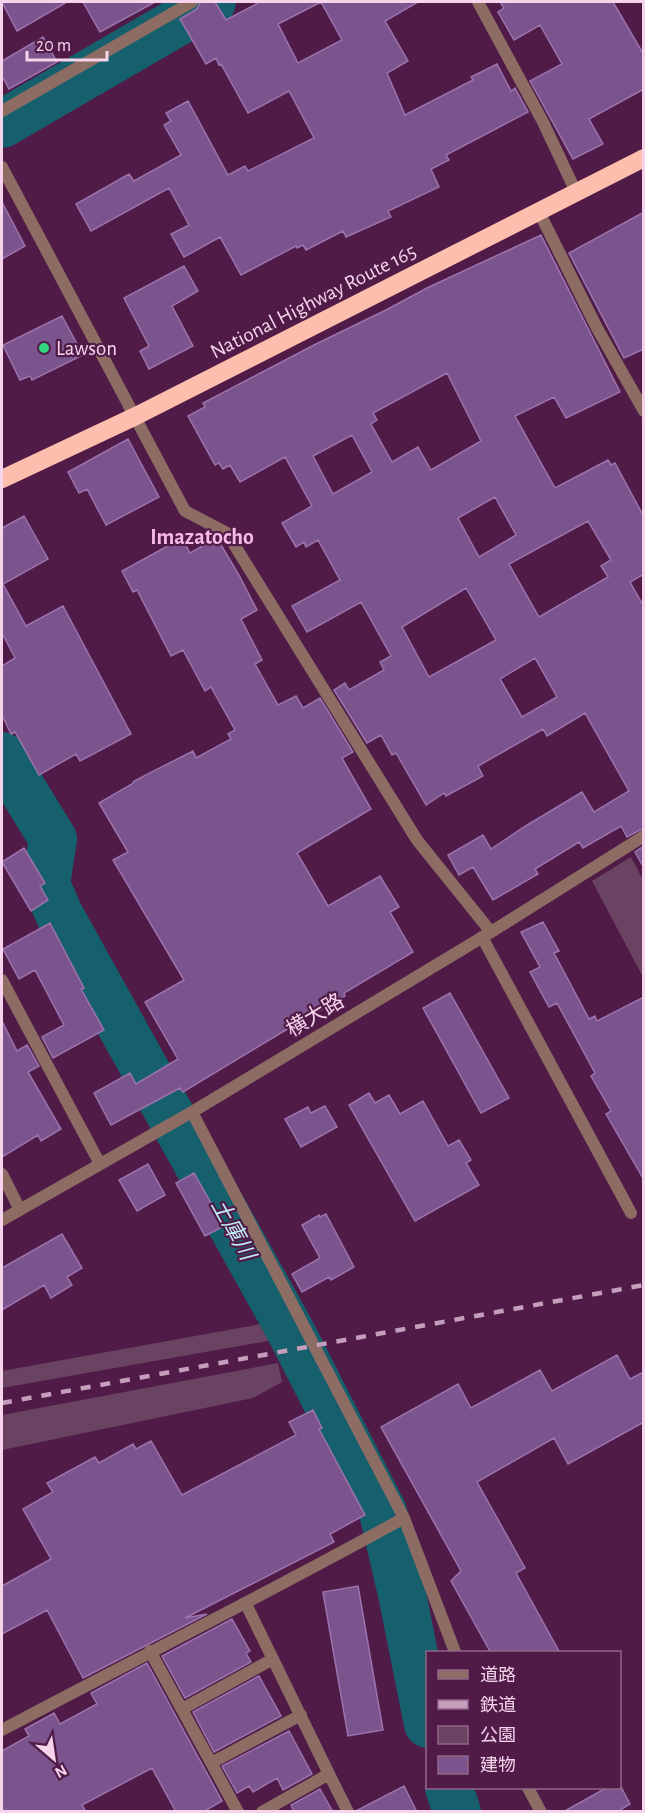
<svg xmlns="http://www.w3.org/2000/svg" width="645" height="1813" font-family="'Alegreya Sans','Noto Sans JP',sans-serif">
  <rect width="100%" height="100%" fill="#501c47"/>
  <!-- green -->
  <path fill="#6a4362" d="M631 857 643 880V977L592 881Z
    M272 1322 279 1339 2 1388V1371Z
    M278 1363 282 1382 253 1398 2 1450V1415Z"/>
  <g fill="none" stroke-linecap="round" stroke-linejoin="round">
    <!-- river -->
    <path stroke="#165f6d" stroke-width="48" d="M2 124 212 2
      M2 756 53 839 46 884 60 916 290 1330 383 1512 402 1594 428 1724
      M449 1788 457 1812"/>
  </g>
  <!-- building -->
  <path fill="#7b548d" stroke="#9b73ae" stroke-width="1.5" fill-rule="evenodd" d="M2 2H67L17 31Z
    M83 2H155L100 32Z
    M200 2H215L226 20 260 2H321L278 24 298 63 342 40 321 2H418L385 21 408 61 387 73 405 115 473 80 471 77 497 64 511 91 515 88 528 112 446 155 449 160 431 169 439 187 388 211 391 217 346 237 343 231 306 250 303 245 297 248 296 246 241 275 220 237 184 257 171 234 189 225 169 188 91 231 76 204 129 174 134 181 181 155 164 125 171 121 166 113 188 101 228 175 245 166 248 171 314 138 289 91 248 113 221 64 219 65 216 58 206 64 180 19 197 9Z
    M500 2H613L644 55V89L589 119 603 144 573 159 530 81 562 64 540 25 514 40 498 12 504 8Z
    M43 37 57 62 9 89 2 76V61Z
    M2 202 25 246 2 259Z
    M644 212V349L624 358 569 253Z
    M541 235 620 392 566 418 554 397 515 416 555 488 608 460 611 465 615 463 644 517V574L630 582 644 607V828L627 837 621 826 583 848 579 842 535 869 538 874 493 900 473 867 459 875 448 855 483 835 491 849 524 827 582 792 594 812 629 791 585 713 547 736 543 729 478 766 483 776 446 796 444 793 426 805 396 753 392 755 381 735 367 743 334 690 345 683 349 690 384 670 380 662 391 656 361 602 307 632 292 606 340 580 318 540 306 547 304 542 296 547 282 523 312 506 285 457 240 482 230 465 223 469 219 463 215 465 188 416 205 407 203 403 316 344 386 310 429 287ZM447 373 481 441 431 470 418 447 392 462 371 424 377 420 373 413ZM352 435 372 472 333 494 313 456ZM495 497 516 535 479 557 458 518ZM588 521 611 560 601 566 608 577 539 617 509 564ZM466 588 496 640 429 677 402 627ZM535 658 557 697 522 717 500 679Z
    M184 266 198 291 172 306 193 346 149 369 140 351 149 346 124 298Z
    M62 316 83 355 32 380 30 376 20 380 3 345Z
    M128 439 159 497 106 525 87 489 79 493 68 472Z
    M24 516 48 559 3 584 26 626 63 606 131 734 80 761 76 754 39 775 15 732 11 734 2 715V666L15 658 2 633V528Z
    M182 538 190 553 217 538 239 575 257 610 241 619 262 660 255 664 278 705 296 696 303 708 320 698 353 752 342 758 371 809 297 853 328 906 380 876 399 907 390 912 413 952 344 993 345 996 279 1034 183 1092 180 1088 111 1125 94 1093 130 1073 136 1084 178 1059 145 1002 184 980 113 860 128 852 99 803 132 784 134 781 193 751 196 758 231 739 228 734 235 730 211 687 205 691 183 650 171 656 137 590 133 592 122 571Z
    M644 846V868L635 852Z
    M24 848 45 883 40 886 48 900 31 911 2 862Z
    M543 922 559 951 554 953 589 1019 595 1016 597 1021 644 997V1180L606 1114 611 1111 591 1076 595 1073 557 1003 549 1007 530 972 540 967 521 932Z
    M50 923 84 988 81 989 104 1030 53 1058 42 1037 64 1025 35 970 19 979 3 949Z
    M450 993 509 1098 481 1113 423 1008Z
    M2 1021 17 1051 27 1045 39 1066 28 1072 61 1129 41 1141 38 1135 2 1157Z
    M369 1093 375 1103 389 1095 400 1114 423 1101 448 1146 459 1140 471 1160 466 1163 479 1185 415 1221 349 1105Z
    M325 1106 337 1127 301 1147 285 1119 308 1107 311 1113Z
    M148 1164 165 1195 137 1211 119 1180Z
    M194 1173 224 1226 205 1236 176 1183Z
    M326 1214 354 1267 331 1280 329 1277 302 1292 292 1274 320 1258 302 1225 319 1215 320 1217Z
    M62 1234 82 1268 67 1277 72 1285 51 1298 44 1285 2 1310V1268Z
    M617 1355 630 1379 644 1372V1422L568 1464 554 1438 477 1482 525 1568 516 1573 560 1653H491L451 1581 461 1571 381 1427 458 1384 471 1408 540 1370 552 1391Z
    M313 1410 322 1428 319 1429 365 1515 330 1534 334 1542 185 1618 207 1614 83 1678 47 1610 2 1634V1586L51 1559 23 1509 53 1492 47 1483 95 1457 99 1463 133 1444 136 1449 151 1441 182 1495 296 1435 289 1422Z
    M358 1586 383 1730 348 1736 323 1592Z
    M232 1619 250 1651 246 1653 251 1662 185 1698 162 1656Z
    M147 1663 222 1801 203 1812H176L152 1768 82 1805 86 1812H2V1751L29 1736 25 1729 54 1713 60 1724 97 1704 91 1693Z
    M259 1676 281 1716 214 1752 193 1712Z
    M289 1731 312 1774 283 1790 277 1778 253 1792 249 1786 237 1793 222 1766Z
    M620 1785 630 1804 617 1812H563L606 1788H620Z
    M404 1786 417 1812H356V1811Z
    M320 1789 333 1812H294L291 1805Z"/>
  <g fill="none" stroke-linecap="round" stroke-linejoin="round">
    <!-- lane -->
    <path stroke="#8d6c64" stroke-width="12" d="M482 937 631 1213"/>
    <!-- street -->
    <path stroke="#8d6c64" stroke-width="12" d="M478 2 543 122 576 192
      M2 111 192 2
      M2 167 185 511 227 533 417 840 491 932
      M539 212 597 328 644 411
      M2 980 100 1164
      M192 1112 404 1518 455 1652
      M2 1174 20 1210
      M2 1220 192 1112 491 932 644 836
      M246 1604 329 1774 262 1812
      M150 1651 238 1812
      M182 1709 273 1659
      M2 1730C136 1659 272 1591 404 1518
      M211 1763 301 1715
      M329 1774 348 1812
      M528 1788 541 1812"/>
    <!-- highway -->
    <path stroke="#fdbead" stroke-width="18" d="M2 479 136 416 644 158"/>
    <!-- rail -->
    <path stroke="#c49ebb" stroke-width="4.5" stroke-dasharray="10 10" stroke-linecap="butt" d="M2 1403 644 1285"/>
  </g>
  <!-- markers -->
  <circle fill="#31d882" stroke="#501c47" stroke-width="2" cx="44" cy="348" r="6"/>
  <g text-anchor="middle" stroke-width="4.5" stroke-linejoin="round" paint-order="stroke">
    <!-- street labels -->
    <g font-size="21" fill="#f5d4ec" stroke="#501c47">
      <text transform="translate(313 301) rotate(-27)" y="7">National Highway Route 165</text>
      <text transform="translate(315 1015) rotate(-31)" y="7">横大路</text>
    </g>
    <!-- poi labels -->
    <g font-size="21" fill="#f5d4ec" stroke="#501c47" text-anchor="start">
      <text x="56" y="355">Lawson</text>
    </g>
    <!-- neighbourhood labels -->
    <g font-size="22" font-weight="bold" fill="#f8b8e9" stroke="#501c47">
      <text x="202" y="544">Imazatocho</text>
    </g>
    <!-- water labels -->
    <g font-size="22" font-style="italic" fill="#c0ecf8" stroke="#501c47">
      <text transform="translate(234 1229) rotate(61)" y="8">土庫川</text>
    </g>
  </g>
  <!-- border -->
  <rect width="645" height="1813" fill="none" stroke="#f5d4ec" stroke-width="6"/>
  <!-- legend -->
  <rect x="426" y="1651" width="195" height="138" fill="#501c47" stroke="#926689" stroke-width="1.5"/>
  <rect x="438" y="1670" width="30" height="9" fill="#8d6c64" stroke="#926689" stroke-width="1.5"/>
  <text x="480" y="1681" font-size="18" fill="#f5d4ec">道路</text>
  <rect x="438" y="1700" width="30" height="9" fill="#c49ebb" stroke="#926689" stroke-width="1.5"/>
  <text x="480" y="1711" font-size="18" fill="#f5d4ec">鉄道</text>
  <rect x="438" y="1726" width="30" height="18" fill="#6a4362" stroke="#926689" stroke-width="1.5"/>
  <text x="480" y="1741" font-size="18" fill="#f5d4ec">公園</text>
  <rect x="438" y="1756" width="30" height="18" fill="#7b548d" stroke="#926689" stroke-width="1.5"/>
  <text x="480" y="1771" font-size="18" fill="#f5d4ec">建物</text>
  <!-- north arrow -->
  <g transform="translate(54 1759) rotate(151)" stroke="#501c47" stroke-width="4.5" paint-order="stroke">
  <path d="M0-4.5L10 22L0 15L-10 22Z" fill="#f5d4ec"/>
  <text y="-9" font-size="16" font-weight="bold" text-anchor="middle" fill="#f5d4ec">N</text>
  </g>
  <!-- scale -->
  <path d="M27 51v9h80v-9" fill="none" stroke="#f5d4ec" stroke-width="3"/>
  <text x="36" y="51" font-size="18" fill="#f5d4ec" stroke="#501c47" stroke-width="4.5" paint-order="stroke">20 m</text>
</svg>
